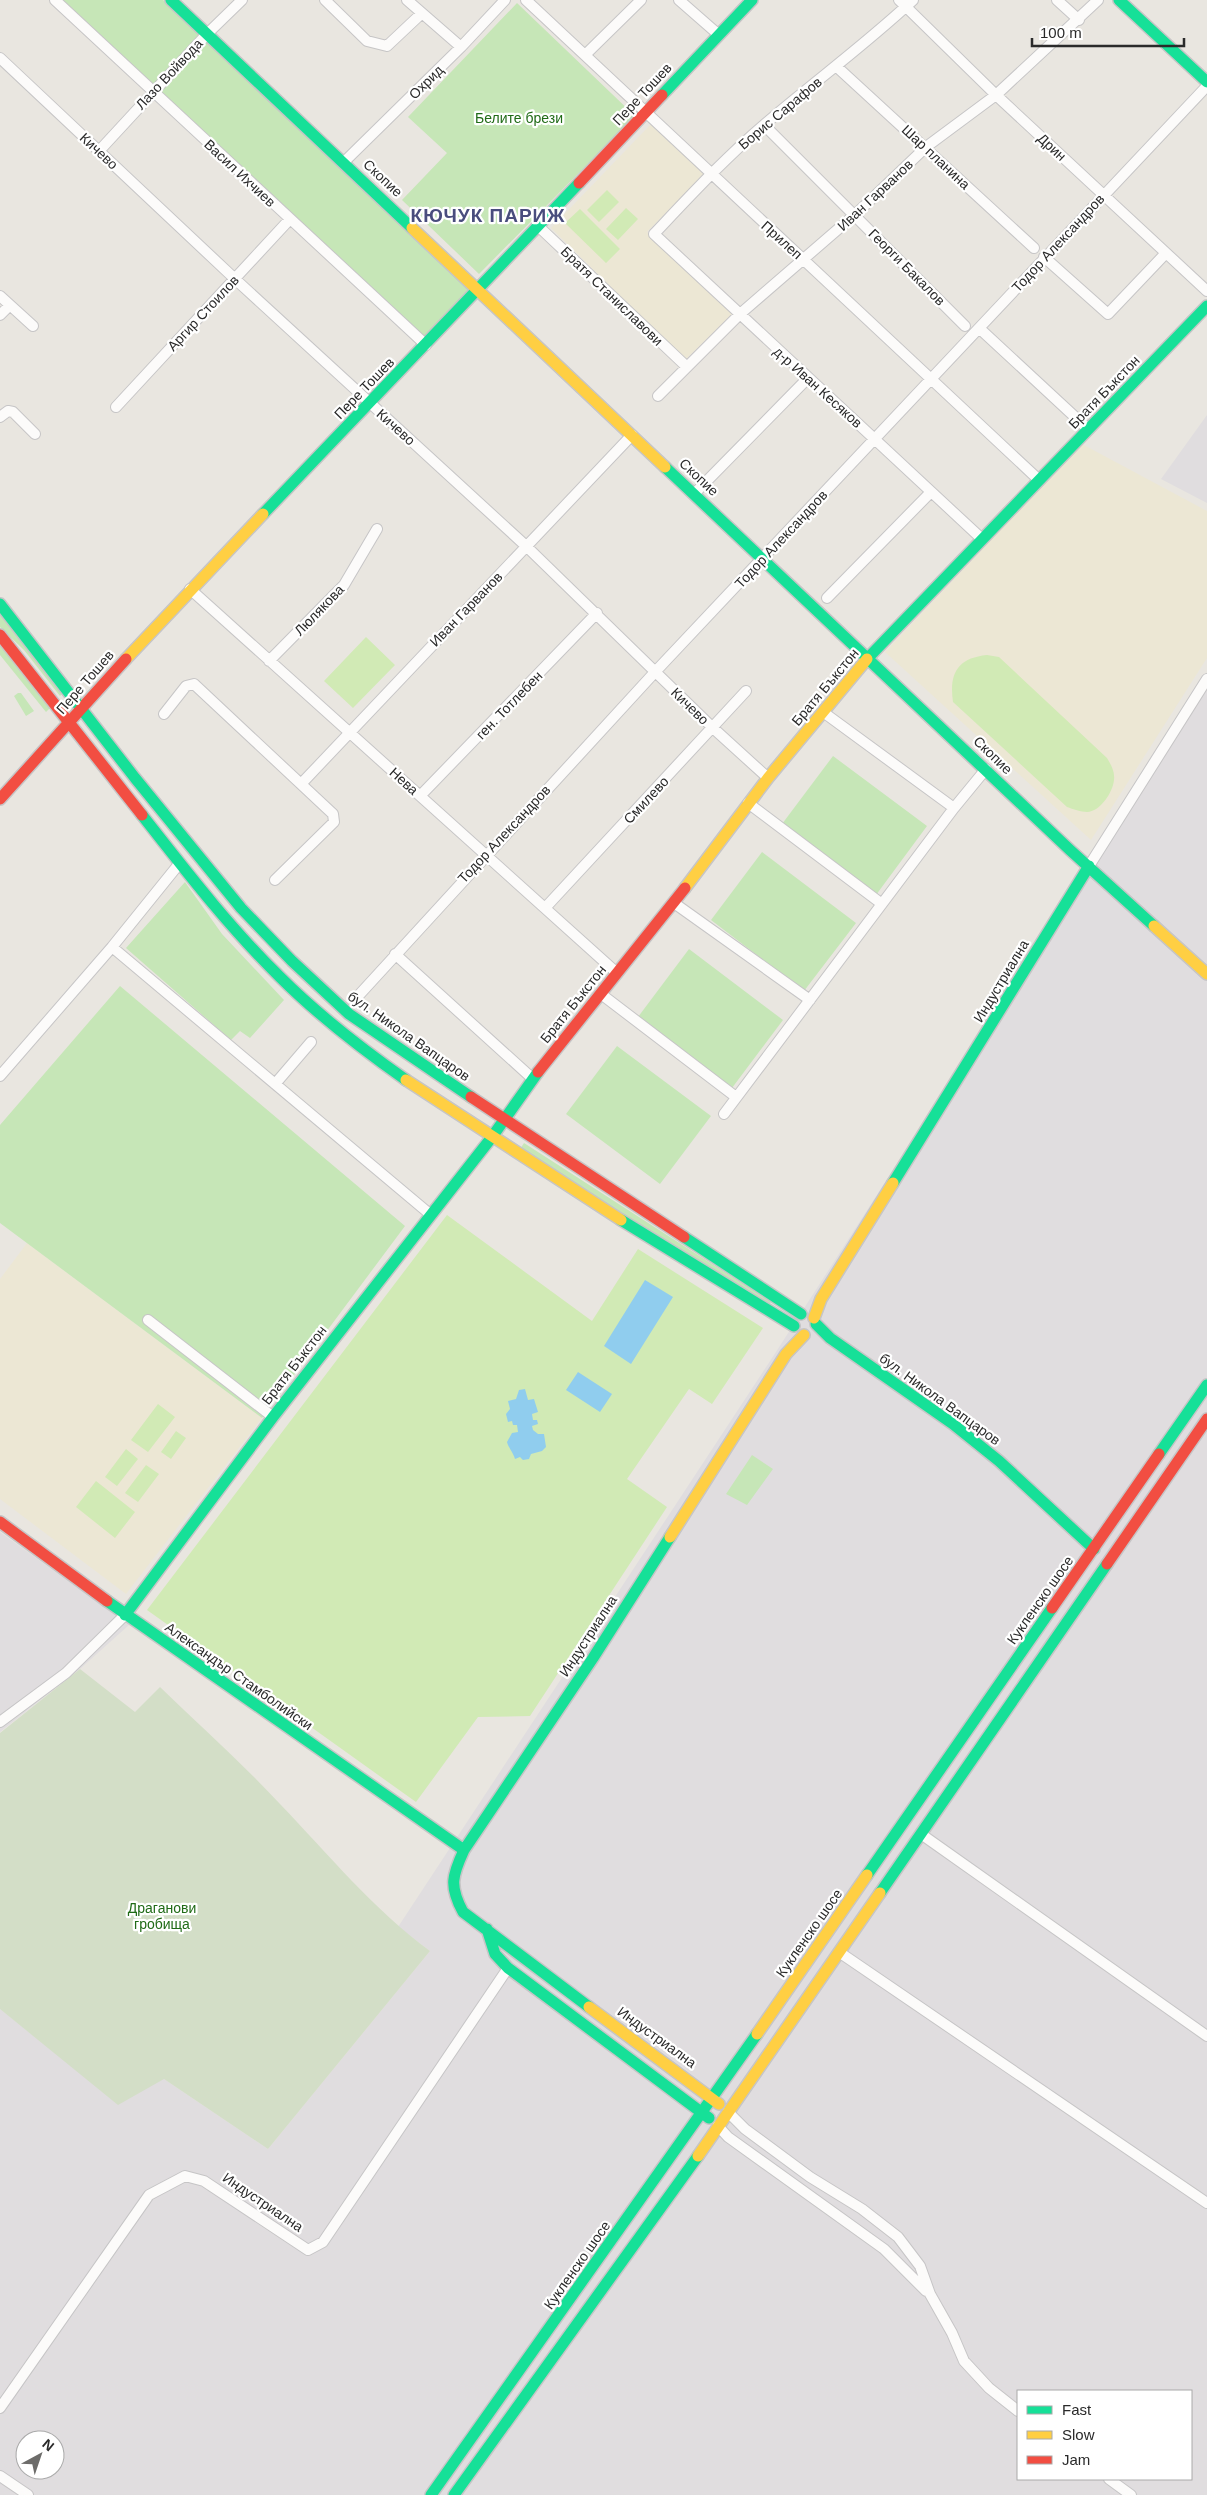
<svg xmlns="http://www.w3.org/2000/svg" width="1207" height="2495" font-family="Arial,sans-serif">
  <rect width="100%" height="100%" fill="#e9e6e0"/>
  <!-- industrial -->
  <path fill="#e0dddf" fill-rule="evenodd" d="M1207 415V503L1161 479Z
    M1207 681V2495H0V2009L54 2052 164 2079 268 2149 430 1951 398 1927 774 1355ZM1018 2391H1191V2479H1018ZM25 2440H55V2470H25Z
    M0 1532 129 1625 80 1669 0 1732Z"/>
  <!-- education -->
  <path fill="#ece7d4" d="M652 123 705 173 647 232 733 313 685 360 551 228Z
    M1082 444 1207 511V658L1091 840 885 652Z
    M27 1243 262 1418 126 1594 0 1499V1279Z"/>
  <!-- green -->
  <path fill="#c6e6b7" d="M63 0H163L472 289 426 339Z
    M517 3 635 116 479 274 402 200 447 153 408 117Z
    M0 615 62 694 60 696 24 650 0 627Z
    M0 643 51 707 46 712 0 655Z
    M18 693H21L34 711 26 716 14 696Z
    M833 756 927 826 876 895 782 824Z
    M762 852 856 923 804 991 711 920Z
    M185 882 222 934 284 1000 250 1038 240 1031 231 1040 126 948Z
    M689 949 783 1020 732 1088 638 1017Z
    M120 986 405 1226 262 1418 0 1223V1125Z
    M617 1046 711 1116 660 1184 566 1114Z
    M524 1143 771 1302 767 1307 520 1149Z
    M752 1455 773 1469 747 1505 726 1494Z"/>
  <!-- cemetery -->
  <path fill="#d3dec7" d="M80 1669 135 1712 160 1687C200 1726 242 1763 280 1804 329 1855 373 1909 430 1951L268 2149 164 2079 118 2105 0 2009V1733Z"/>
  <!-- pitch -->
  <path fill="#d1eab5" d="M607 190 619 202 599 222 587 210Z
    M626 208 638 219 618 240 606 229Z
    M580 209 620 249 606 263 565 223Z
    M366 637 395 665 353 708 324 681Z
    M987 655 999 657 1107 758C1111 765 1115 771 1114 780 1113 792 1100 812 1087 812 1081 812 1073 809 1067 807L953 702C949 674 957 658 987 655Z
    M447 1215 592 1321 638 1249 763 1328 712 1404 689 1389 627 1479 667 1507 530 1716 478 1717 416 1802 147 1610Z
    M158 1404 175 1417 148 1452 131 1440Z
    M176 1431 186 1438 171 1459 161 1452Z
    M126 1449 138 1459 117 1486 105 1477Z
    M146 1465 159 1474 138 1502 125 1493Z
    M96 1481 135 1512 115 1538 76 1507Z"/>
  <!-- water -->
  <path fill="#90cdee" d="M645 1280 673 1297 631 1364 604 1346Z
    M578 1372 612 1394 600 1412 566 1390Z
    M525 1389 528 1400 534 1399 538 1412 532 1414 533 1420H537L538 1424 532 1426 533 1430 538 1434H544L546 1447 542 1451 531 1454 529 1459 523 1460 520 1457 515 1459C513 1452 509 1449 507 1442L512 1433 518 1432 517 1425H513L512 1421 508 1422 506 1414 510 1409 508 1401 516 1399 519 1390Z"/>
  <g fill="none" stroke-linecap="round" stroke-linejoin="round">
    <!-- street casing -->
    <g stroke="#c6c5c6" stroke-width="12">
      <path id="street" d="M55 0 426 345
        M325 0 367 41 387 46 421 14
        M407 0 461 47
        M526 0 1039 480
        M679 0 719 35
        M899 0 996 95 1207 291
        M913 0C866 44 814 82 765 124 725 158 690 196 654 234L982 539
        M1057 0 1079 20
        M585 55 641 0
        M0 58 235 279 526 546 713 728 768 778
        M837 67 1034 248
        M764 125 965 326
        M99 151 207 34 242 0
        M344 162 461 47 505 0
        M537 225 687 367
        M1044 257 1108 314 1166 253
        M0 296 33 326
        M0 315 10 305
        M979 328 1088 429
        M658 396 740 314 859 211 926 147 996 95 1098 0
        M116 407 290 219
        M0 417 8 411 13 412 35 434
        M694 494 808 378
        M190 589 617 973
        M827 598 931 492
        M269 661 344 585 377 529
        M823 712 954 808
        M164 714 186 686 194 684 333 814 334 822 275 880
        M301 784 632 435
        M420 796 597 613
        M748 803 882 904
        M1089 866 1207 679
        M674 903 810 1000
        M545 908 746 691
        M112 947 431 1215
        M395 954 533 1079
        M601 994 736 1097
        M359 995 655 672 1207 86
        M0 1076 112 947 179 864
        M275 1084 311 1042
        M724 1114 954 808 986 769
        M148 1320 273 1417
        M0 1722 66 1673 125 1615
        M921 1834 1207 2036
        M839 1952 1207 2203
        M728 2112 745 2129 810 2177 862 2209 898 2237 920 2266 930 2294 952 2333 964 2361 989 2388 1018 2411
        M718 2126 728 2137 884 2249 926 2291
        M0 2408 149 2195 185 2176 204 2181 308 2250 323 2242 508 1968
        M0 2476 28 2495
        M1109 2479 1131 2495"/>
    </g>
    <!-- fast casing -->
    <g stroke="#c6c5c6" stroke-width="14">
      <path id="fast" d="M171 0 412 228
        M1119 0 1207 82
        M662 95 752 0
        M665 467 1070 850 1154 926
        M263 514 579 183
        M0 604 135 778 241 908 292 961 349 1014 471 1097
        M867 659 1207 306
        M142 815C186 871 229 927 280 977 318 1015 362 1049 406 1080
        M893 1183 1089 866
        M621 1220 794 1326
        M684 1237 801 1314
        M816 1324 830 1338 953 1424 999 1461 1094 1549
        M1159 1454 1207 1385
        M107 1601 464 1850
        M125 1615 273 1417 492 1137 538 1072
        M867 1875 1052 1608
        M880 1893 1107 1564
        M487 1929 495 1954 508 1968 709 2118
        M589 2007 463 1912C449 1886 452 1876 464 1850L593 1658 670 1537
        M431 2495 757 2034
        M454 2495 698 2156"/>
    </g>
    <!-- slow casing -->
    <g stroke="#c6c5c6" stroke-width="14">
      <path id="slow" d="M412 228 665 467
        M126 659 263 514
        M685 888 768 778 867 659
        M1154 926 1207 974
        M406 1080 621 1220
        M814 1318 821 1299 893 1183
        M670 1537 786 1354 804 1335
        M589 2007 719 2104
        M757 2034 867 1875
        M698 2156 880 1893"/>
    </g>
    <!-- jam casing -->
    <g stroke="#c6c5c6" stroke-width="14">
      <path id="jam" d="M579 183 662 95
        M0 635 142 815
        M0 799 126 659
        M538 1072 685 888
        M471 1097 684 1237
        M0 1522 107 1601
        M1107 1564 1207 1419
        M1052 1608 1159 1454"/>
    </g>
    <!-- street -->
    <use href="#street" stroke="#fcfbfa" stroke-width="10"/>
    <!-- fast -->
    <use href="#fast" stroke="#16e098" stroke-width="11"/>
    <!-- slow -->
    <use href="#slow" stroke="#ffcf43" stroke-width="11"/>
    <!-- jam -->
    <use href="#jam" stroke="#f24e42" stroke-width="11"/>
  </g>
  <g text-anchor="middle" stroke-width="4.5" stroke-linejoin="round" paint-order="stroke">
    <!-- street labels -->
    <g font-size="14" fill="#2a2a2a" stroke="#fff">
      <text transform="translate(169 74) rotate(-47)" y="5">Лазо Войвода</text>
      <text transform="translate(426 82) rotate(-45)" y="5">Охрид</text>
      <text transform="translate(642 94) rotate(-47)" y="5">Пере Тошев</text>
      <text transform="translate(780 113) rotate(-40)" y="5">Борис Сарафов</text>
      <text transform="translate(1052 147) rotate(43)" y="5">Дрин</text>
      <text transform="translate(99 151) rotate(43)" y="5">Кичево</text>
      <text transform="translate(936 157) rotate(43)" y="5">Шар планина</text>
      <text transform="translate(240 173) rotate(43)" y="5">Васил Ихчиев</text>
      <text transform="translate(383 178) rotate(43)" y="5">Скопие</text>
      <text transform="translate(875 195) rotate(-43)" y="5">Иван Гарванов</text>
      <text transform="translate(782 240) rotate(42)" y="5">Прилеп</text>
      <text transform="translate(1058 243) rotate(-47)" y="5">Тодор Александров</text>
      <text transform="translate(907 267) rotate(45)" y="5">Георги Бакалов</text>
      <text transform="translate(612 296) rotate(44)" y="5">Братя Станиславови</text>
      <text transform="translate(203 313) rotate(-47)" y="5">Аргир Стоилов</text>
      <text transform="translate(818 387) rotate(42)" y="5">д-р Иван Кесяков</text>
      <text transform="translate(364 388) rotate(-46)" y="5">Пере Тошев</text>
      <text transform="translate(1104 392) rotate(-46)" y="5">Братя Бъкстон</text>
      <text transform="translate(396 427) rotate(42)" y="5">Кичево</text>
      <text transform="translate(699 477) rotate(43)" y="5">Скопие</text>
      <text transform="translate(781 539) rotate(-47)" y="5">Тодор Александров</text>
      <text transform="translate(466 609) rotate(-46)" y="5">Иван Гарванов</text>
      <text transform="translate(319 610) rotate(-46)" y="5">Люлякова</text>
      <text transform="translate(85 682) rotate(-49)" y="5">Пере Тошев</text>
      <text transform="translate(825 687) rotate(-50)" y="5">Братя Бъкстон</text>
      <text transform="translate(509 705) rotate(-46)" y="5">ген. Тотлебен</text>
      <text transform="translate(690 706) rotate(44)" y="5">Кичево</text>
      <text transform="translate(993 755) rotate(44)" y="5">Скопие</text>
      <text transform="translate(404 781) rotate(42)" y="5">Нева</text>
      <text transform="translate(646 800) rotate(-47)" y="5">Смилево</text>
      <text transform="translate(504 834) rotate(-47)" y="5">Тодор Александров</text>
      <text transform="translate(1001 981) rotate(-59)" y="5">Индустриална</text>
      <text transform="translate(573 1004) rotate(-51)" y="5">Братя Бъкстон</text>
      <text transform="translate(409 1036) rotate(35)" y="5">бул. Никола Вапцаров</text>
      <text transform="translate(294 1365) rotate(-52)" y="5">Братя Бъкстон</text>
      <text transform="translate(940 1399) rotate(36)" y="5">бул. Никола Вапцаров</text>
      <text transform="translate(1040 1600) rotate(-55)" y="5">Кукленско шосе</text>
      <text transform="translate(588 1636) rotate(-57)" y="5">Индустриална</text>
      <text transform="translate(239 1676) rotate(35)" y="5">Александър Стамболийски</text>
      <text transform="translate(809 1933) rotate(-55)" y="5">Кукленско шосе</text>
      <text transform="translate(657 2037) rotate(36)" y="5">Индустриална</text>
      <text transform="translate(263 2202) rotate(34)" y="5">Индустриална</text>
      <text transform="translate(577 2265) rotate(-55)" y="5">Кукленско шосе</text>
    </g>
    <!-- park labels -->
    <g font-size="14" fill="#206b17" stroke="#fff">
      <text x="519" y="123">Белите брези</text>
      <text x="162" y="1913">Драганови<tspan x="162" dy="16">гробища</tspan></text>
    </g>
    <!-- district labels -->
    <g font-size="19" font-weight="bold" letter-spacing="1" fill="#494d7d" stroke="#fff">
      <text x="488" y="222">КЮЧУК ПАРИЖ</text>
    </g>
  </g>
  <!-- legend -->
  <rect x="1017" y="2390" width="175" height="90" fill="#ffffff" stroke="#aaaaaa"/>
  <rect x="1027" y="2406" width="25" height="8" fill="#16e098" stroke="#aaaaaa"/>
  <text x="1062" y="2415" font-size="15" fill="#2a2a2a">Fast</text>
  <rect x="1027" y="2431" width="25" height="8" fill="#ffcf43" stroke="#aaaaaa"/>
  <text x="1062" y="2440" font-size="15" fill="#2a2a2a">Slow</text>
  <rect x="1027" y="2456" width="25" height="8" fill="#f24e42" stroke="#aaaaaa"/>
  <text x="1062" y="2465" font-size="15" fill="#2a2a2a">Jam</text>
  <!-- north arrow -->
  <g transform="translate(40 2455) rotate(40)"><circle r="24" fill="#ffffff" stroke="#aaaaaa"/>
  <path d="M0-4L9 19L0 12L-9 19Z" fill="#6d6c6a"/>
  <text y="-8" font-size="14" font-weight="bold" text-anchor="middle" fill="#2a2a2a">N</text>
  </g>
  <!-- scale -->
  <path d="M1032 38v8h152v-8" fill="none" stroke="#2a2a2a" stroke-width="2.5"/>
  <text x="1040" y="38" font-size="15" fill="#2a2a2a" stroke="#ffffff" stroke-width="4" paint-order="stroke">100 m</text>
</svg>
